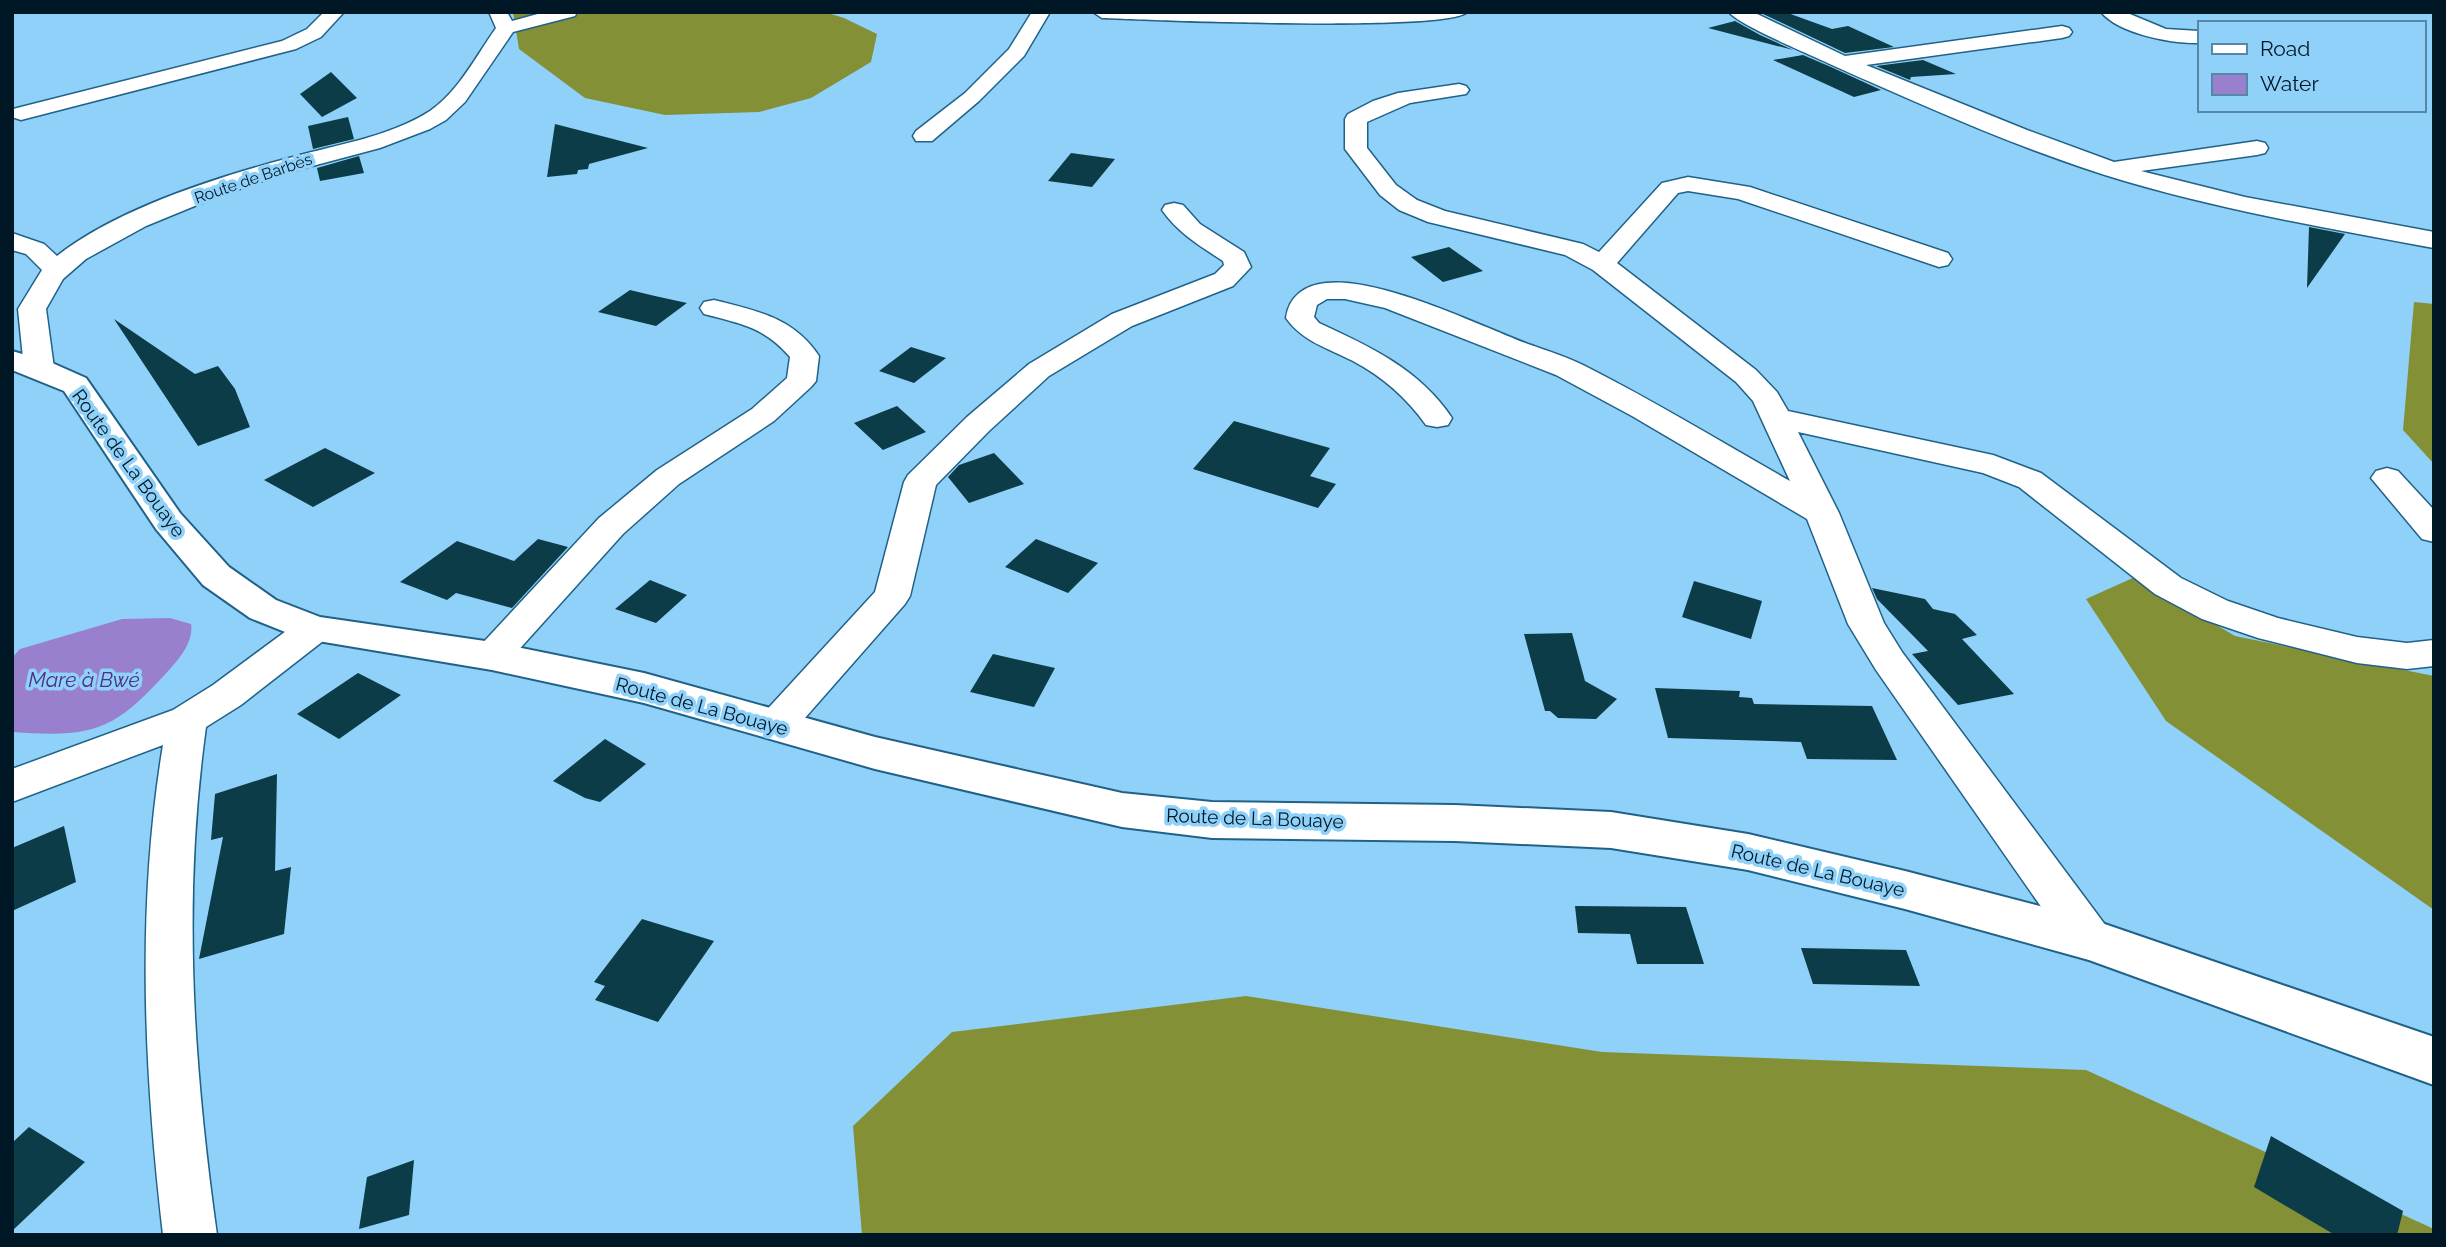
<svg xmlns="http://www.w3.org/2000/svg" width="2446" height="1247" font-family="Raleway,sans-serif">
  <rect width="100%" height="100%" fill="#90d1fa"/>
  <!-- forest -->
  <path fill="#839035" d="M513 12H825L844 18 877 34 871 62 811 98 759 112 665 115 585 98 519 49Z
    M2414 302 2434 304V464L2403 430Z
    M2135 577 2235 636 2434 676V910L2166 721 2086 599Z
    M1246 996 1602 1052 2086 1070 2434 1229V1235H862L853 1126 952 1032Z"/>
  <!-- water -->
  <path fill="#9880cf" d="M170 618 191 624C194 641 180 658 169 670 114 731 94 738 12 732V658L20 649 122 619Z"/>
  <!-- building -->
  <path fill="#0b3c47" d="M1785 12 1832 29 1848 26 1894 47 1845 53 1761 13Z
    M1735 21 1760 35 1793 50 1708 28Z
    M1803 55 1831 67 1881 90 1854 97 1773 60Z
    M1923 60 1956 74 1911 77 1910 80 1876 66Z
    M331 72 357 98 322 117 300 94Z
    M348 117 354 139 313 149 308 126Z
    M555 124 648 148 589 164 588 169 578 170 577 174 547 177Z
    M1071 153 1115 159 1092 187 1048 181Z
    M359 156 364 173 320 181 317 168Z
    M2309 227 2345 234 2307 288Z
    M1449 247 1483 271 1443 282 1411 257Z
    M630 290 655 296 687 303 656 326 598 312Z
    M114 319 195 374 218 366 235 389 250 427 198 446Z
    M911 347 946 358 914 383 879 371Z
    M897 406 926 432 883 450 854 423Z
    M1234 421 1330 448 1310 476 1336 484 1318 508 1193 469Z
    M325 448 375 473 313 507 264 480Z
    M994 453 1024 484 969 503 948 477 959 465Z
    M538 539 568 547 512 608 456 593 447 600 400 582 457 541 514 561Z
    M1036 539 1098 563 1068 593 1005 567Z
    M650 580 687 595 656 623 615 609Z
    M1694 581 1762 601 1751 639 1682 617Z
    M1872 588 1925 599 1933 609 1955 614 1977 635 1962 639 2014 694 1958 705 1912 654 1928 651 1877 599Z
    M1572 633 1585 681 1617 699 1596 719 1558 718 1550 711H1545L1524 634Z
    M993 654 1055 668 1034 707 970 692Z
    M358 673 401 695 339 739 297 714Z
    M1655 688 1740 691 1739 697 1752 698 1754 704 1872 706 1897 760 1807 759 1801 742 1668 738Z
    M605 739 646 764 600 802 585 798 553 781Z
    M277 774 275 871 291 867 284 934 199 959 223 837 211 840 215 794Z
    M64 826 76 882 12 911V848Z
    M1575 906 1686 907 1704 964H1637L1630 934 1578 933Z
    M642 919 714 941 658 1022 595 1000 605 986 594 982Z
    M1801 948 1906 950 1920 986 1813 984Z
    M29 1127 85 1162 12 1231V1143Z
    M2271 1136 2403 1211 2397 1235H2335L2254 1187Z
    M414 1160 409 1215 359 1229 367 1177Z"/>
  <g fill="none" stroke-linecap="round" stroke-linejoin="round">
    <!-- minor casing -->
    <g stroke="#206287" stroke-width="3">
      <path id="minor" d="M324 12H344L321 37 296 49 21 120 12 117 13 109 282 41 307 29Z
        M489 12H507L512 21 545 12H577L575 16 513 32 465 102 446 120 430 129 380 148 286 173 219 196 146 226 86 259 63 279 46 309 54 368 49 374 39 377 29 374 24 368 18 309 42 270 26 254 12 250V233L44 244 57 256C116 209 220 176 293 157 339 144 389 137 430 111 459 91 476 56 496 28Z
        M1032 12H1050L1024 56 979 101 932 141H916L913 136 916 131 965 93 1009 49Z
        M1093 12H1467C1450 32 1146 20 1102 18Z
        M1729 12H1753L1845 56 2062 26 2069 28 2072 32 2069 36 2062 38 1866 65 2027 130 2114 162 2257 141 2265 143 2268 148 2265 153 2257 155 2141 171 2245 197 2434 232V248C2331 229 2228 211 2128 182 2029 153 1926 107 1832 65 1812 55 1740 26 1729 12Z
        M2101 12H2125L2166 29 2199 31V43C2173 44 2119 34 2101 12Z
        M1459 84 1466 86 1469 90 1466 94 1410 103 1367 122V148L1396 185 1417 200 1445 211 1583 244 1599 252 1662 183 1688 177 1750 187 1948 253 1952 259 1948 265 1939 267 1738 199 1688 191 1678 193 1617 263 1756 370 1777 392 1788 411 1993 455 2041 473 2181 578 2228 601 2278 618 2357 637 2407 643 2434 640V666L2407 669 2357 663 2258 638 2202 619 2155 594 2019 487 1983 473 1798 432 1839 513 1884 623 1902 652 2106 926 2113 940 2106 954 2090 960 2074 954 1876 670 1848 624 1807 519 1632 416 1556 375 1385 308 1345 299H1327L1317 305 1314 317 1319 323C1371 347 1419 369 1452 418L1448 425 1437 427 1426 425C1406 397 1383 377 1353 361 1328 348 1303 342 1286 318 1289 296 1305 285 1326 283 1380 277 1476 324 1528 344 1548 351 1568 357 1587 367 1656 402 1723 443 1790 481L1753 401 1736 382 1593 270 1565 255 1428 222 1399 210 1380 195 1345 149V119L1348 114 1373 101 1398 93Z
        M1174 203 1183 205 1200 224 1244 252 1251 267 1233 286 1132 326 1049 376 989 431 936 485 910 596 905 604 790 735 776 740 762 735 756 725 762 715 875 592 904 482 908 475 967 417 1029 364 1112 314 1215 274 1224 265 1223 261C1200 246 1178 233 1162 210L1165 205Z
        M714 300C757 311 793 317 819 356L816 381 811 387 774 421 679 484 623 534 505 665 492 669 479 665 473 656 479 647 599 518 657 470 752 409 787 378 790 357C764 327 742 324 704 314L700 308 704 302Z
        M2387 468 2398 471 2434 510V542L2422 539 2371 478 2376 471Z
        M314 616 327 620 332 629 327 638 241 705 206 727C182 900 193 1063 217 1235H163C144 1071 136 908 163 745L12 802V769L173 710 213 685 301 620Z"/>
    </g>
    <!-- major casing -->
    <g stroke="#206287" stroke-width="4">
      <path id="major" d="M12 351 50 362 86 378 180 513 229 567 276 600 320 617 492 642 644 673 875 737 1122 793 1212 802 1455 805 1611 812 1748 834 1905 871 2090 919 2434 1037V1085L2089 960 1905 909 1748 870 1611 848 1455 841 1212 838 1122 827 875 769 644 703 492 670 300 638 250 618 203 585 156 529 64 391 12 370Z"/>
    </g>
    <!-- minor -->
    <use href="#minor" fill="#fff" fill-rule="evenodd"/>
    <!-- major -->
    <use href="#major" fill="#fff" fill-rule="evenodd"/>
  </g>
  <g text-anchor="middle" stroke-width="7" stroke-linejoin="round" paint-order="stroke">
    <!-- far-street labels -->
    <g font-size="16" fill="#001826" stroke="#90d1fa">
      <text transform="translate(253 178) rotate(-19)" y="6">Route de Barbès</text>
    </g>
    <!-- street labels -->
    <g font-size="19" fill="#001826" stroke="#90d1fa">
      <text transform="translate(129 463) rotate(54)" y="7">Route de La Bouaye</text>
      <text transform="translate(702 706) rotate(15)" y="7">Route de La Bouaye</text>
      <text transform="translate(1255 818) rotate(2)" y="7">Route de La Bouaye</text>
      <text transform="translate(1818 870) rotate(13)" y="7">Route de La Bouaye</text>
    </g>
    <!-- water labels -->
    <g font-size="21" font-style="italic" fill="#512d8a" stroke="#90d1fa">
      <text x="84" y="687">Mare à Bwé</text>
    </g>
  </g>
  <!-- border -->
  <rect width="2446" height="1247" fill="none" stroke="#001826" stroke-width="28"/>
  <!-- legend -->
  <rect x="2198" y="21" width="228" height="91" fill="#90d1fa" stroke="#5687a5" stroke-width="2"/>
  <rect x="2212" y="44" width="35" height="10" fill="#ffffff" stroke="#5687a5" stroke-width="2"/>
  <text x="2260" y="56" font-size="21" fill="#001826">Road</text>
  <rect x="2212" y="74" width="35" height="21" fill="#9880cf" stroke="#5687a5" stroke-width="2"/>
  <text x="2260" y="91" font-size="21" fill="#001826">Water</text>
</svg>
